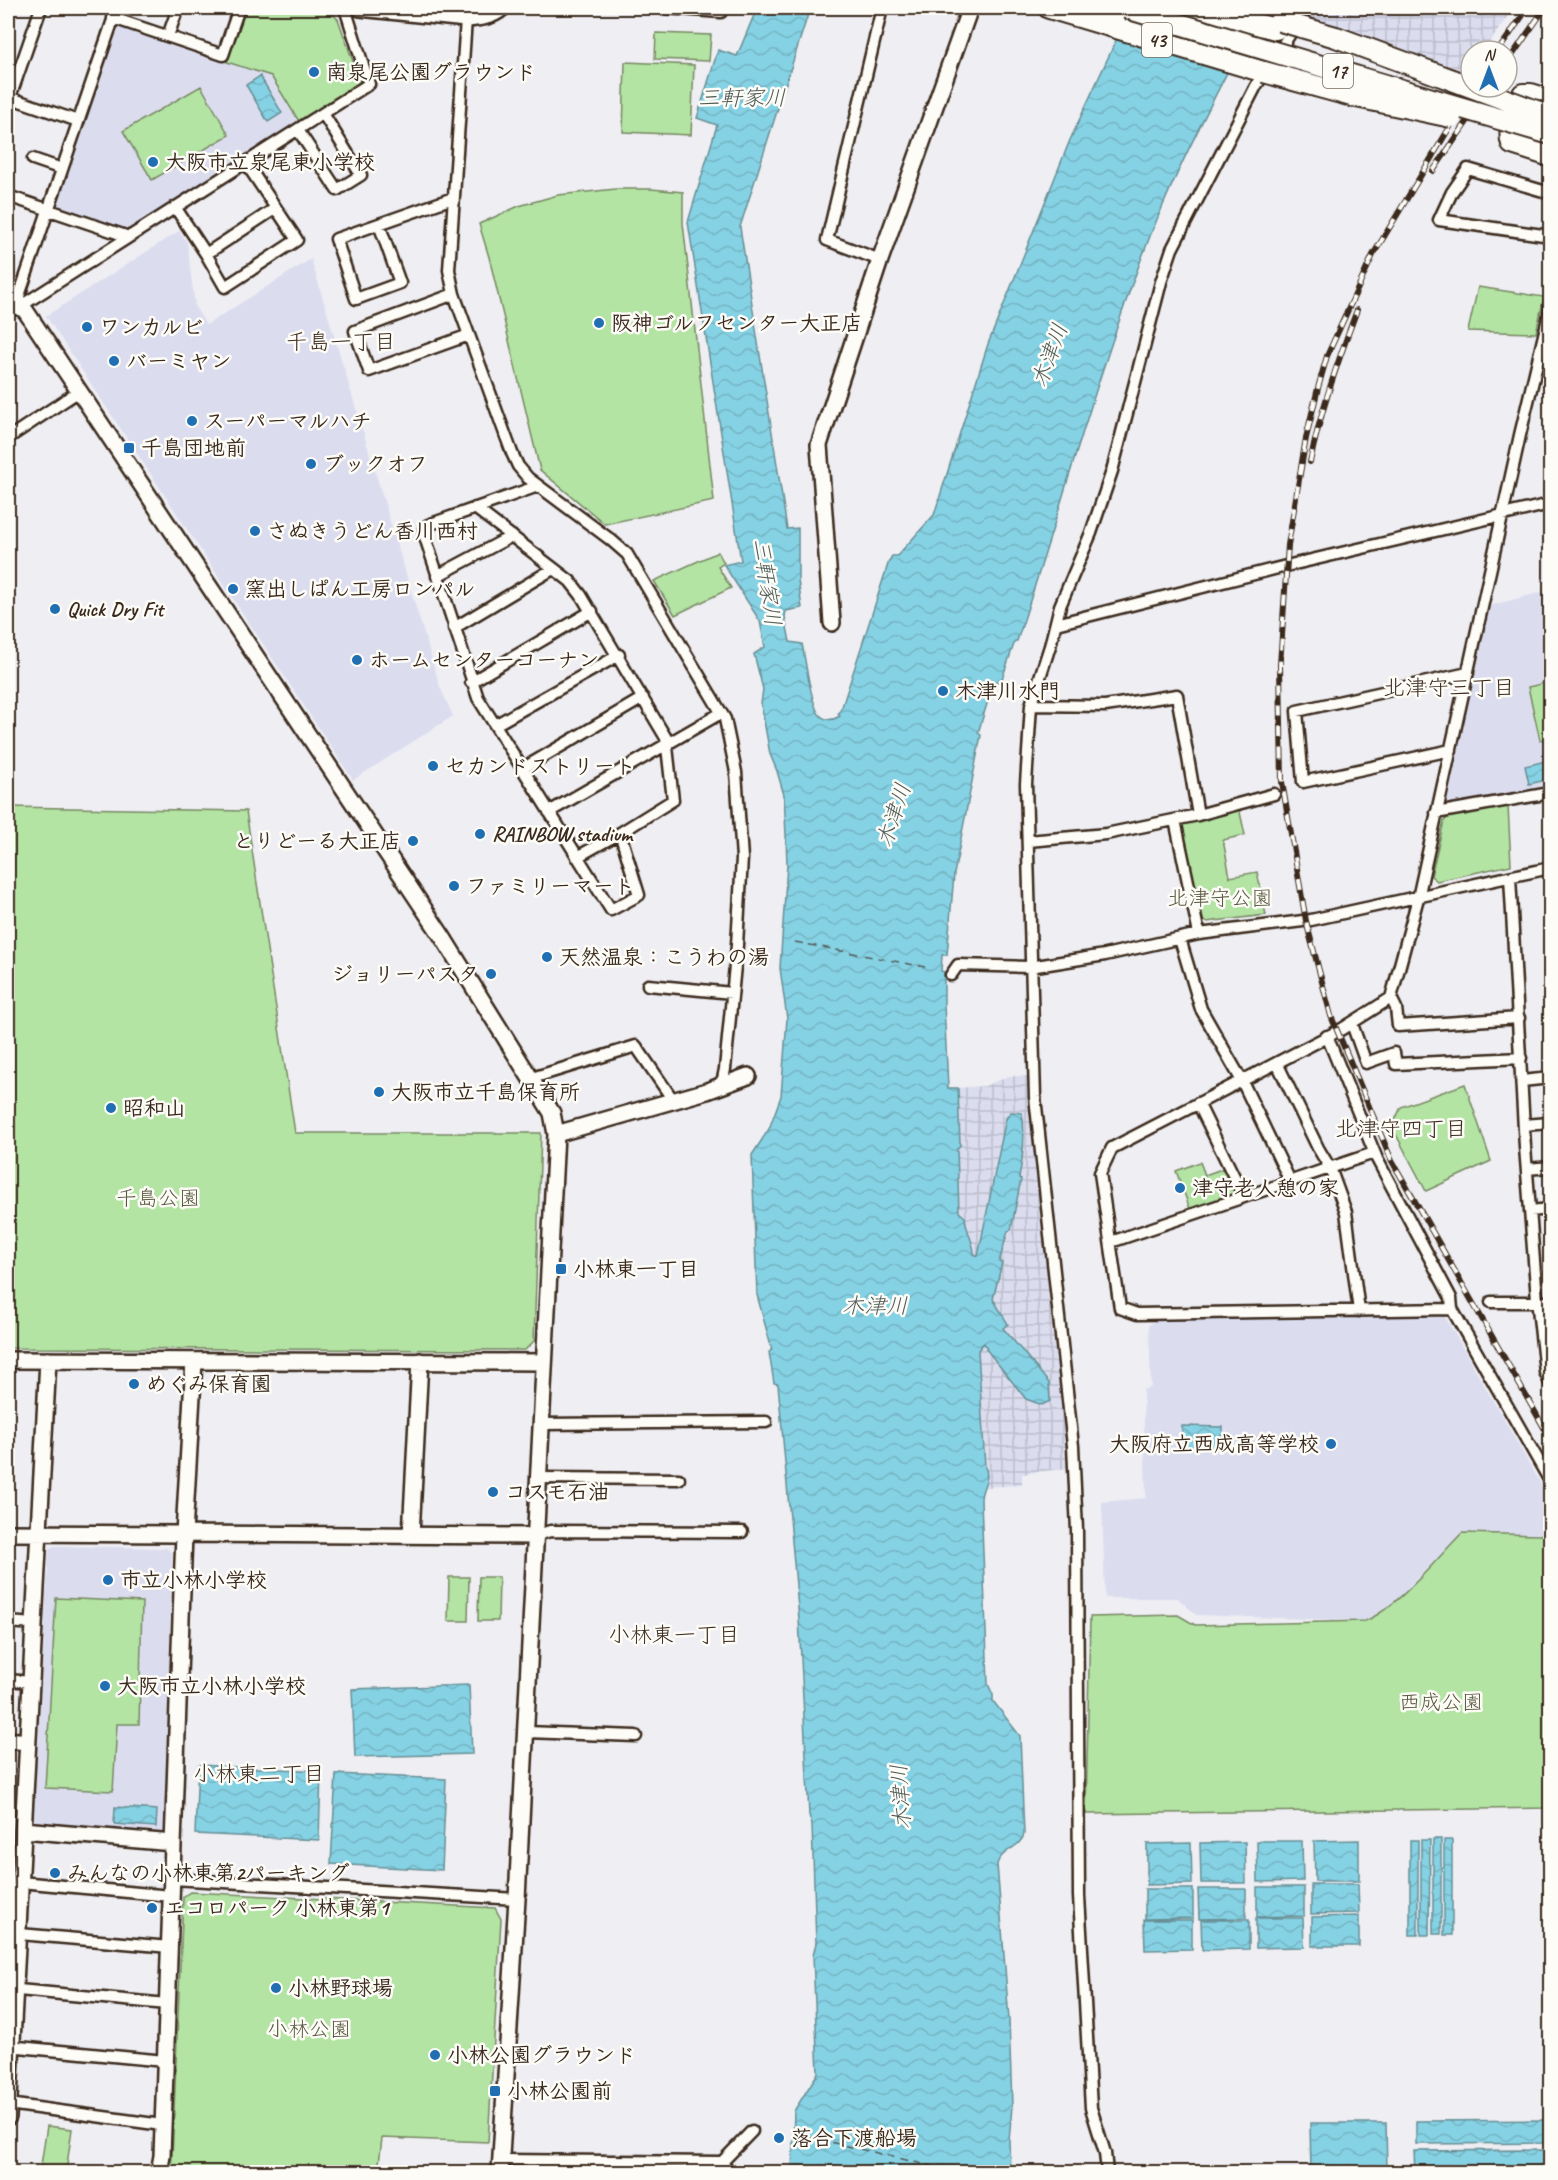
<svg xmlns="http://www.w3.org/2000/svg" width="1558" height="2180" font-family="Caveat,'Klee One',sans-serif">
  <defs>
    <pattern id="industrial-grid" width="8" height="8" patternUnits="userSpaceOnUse" patternTransform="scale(1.5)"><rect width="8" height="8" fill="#dbddef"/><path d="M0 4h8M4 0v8" fill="none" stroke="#bdbecc"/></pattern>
    <pattern id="water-waves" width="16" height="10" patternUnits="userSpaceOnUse" patternTransform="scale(1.5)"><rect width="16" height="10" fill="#85d2e4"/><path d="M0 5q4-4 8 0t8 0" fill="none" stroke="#74b4c3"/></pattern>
  </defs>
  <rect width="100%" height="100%" fill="#eeeef3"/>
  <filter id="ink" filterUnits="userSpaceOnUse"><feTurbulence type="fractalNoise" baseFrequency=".0167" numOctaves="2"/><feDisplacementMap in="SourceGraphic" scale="12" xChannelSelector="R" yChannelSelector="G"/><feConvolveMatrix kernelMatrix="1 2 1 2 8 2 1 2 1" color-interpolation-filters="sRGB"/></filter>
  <g filter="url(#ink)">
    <!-- built -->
    <path fill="#dbddef" d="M119 24 271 76 300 123 129 231 59 206 56 201 115 26Z
      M179 231 187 242 195 307 206 325 311 259 440 687 453 716 353 780 46 316Z
      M1550 590V788L1456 807 1446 800 1489 606Z
      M1444 1315 1550 1500V1530L1540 1535 1462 1533 1397 1600 1373 1618 1365 1621 1196 1615 1178 1598H1105L1102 1502 1146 1498 1143 1390 1151 1387 1149 1325 1157 1320Z
      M53 1546 167 1548 172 1554 165 1831 160 1835 37 1823 33 1818 49 1549Z"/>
    <!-- industrial -->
    <path fill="url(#industrial-grid)" d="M1317 8H1513L1484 51H1471L1470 72 1307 20Z
      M1008 1076H1028L1032 1127 1068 1448 1069 1468 1022 1474V1485L985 1487 987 1483 978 1350 983 1343 1008 1324 993 1299 1002 1263 974 1254V1247L967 1233 965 1217 959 1212 957 1149 960 1145 958 1088 985 1086Z"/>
    <!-- green -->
    <path fill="#b3e4a4" stroke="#778761" stroke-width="1.5" d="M246 8C270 8 320 1 338 19L360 81 354 87 300 123 271 76 227 62Z
      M656 33 711 35 709 61 655 59Z
      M625 62 694 65 691 135 623 132Z
      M201 86 229 135 152 180 123 131Z
      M616 189H651L683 192V223L714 501 605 524 540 470 489 257 479 224 519 206 558 195Z
      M1478 287 1544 297 1536 333 1468 331Z
      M718 552 724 563 718 567 731 588 675 615 654 581Z
      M1550 682V738L1540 740 1528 687Z
      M1508 806 1511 865 1437 881 1431 876 1444 821 1449 817Z
      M8 807 246 811 295 1133H541L534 1341 525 1350 8 1348Z
      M1239 808 1245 835 1223 840 1230 877 1257 872 1266 915 1206 922 1203 920 1179 823Z
      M1465 1084 1491 1161 1426 1191 1392 1127 1401 1107Z
      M1200 1162 1205 1175 1227 1167 1240 1195 1194 1211 1190 1209 1176 1171Z
      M1550 1530V1808L1086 1814 1090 1617 1178 1615 1195 1625 1365 1621C1399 1607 1436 1559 1462 1533L1540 1535Z
      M449 1577H469L468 1621H448Z
      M479 1577H499L498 1621H478Z
      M56 1598 142 1602 139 1724H117L113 1791 45 1788Z
      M190 1892 495 1908 501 1919 488 2142 382 2138 378 2172H170L172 2158 183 1897Z
      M47 2126 72 2129 66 2172H40Z"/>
    <!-- water -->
    <path fill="url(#water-waves)" stroke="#678f95" stroke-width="1.5" d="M757 8H810L740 227 787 529 798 528V580L802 608 786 611 785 617 790 642 802 644C805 658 811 705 819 714 825 721 832 721 840 716L838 714 842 707 889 561 892 556H897L934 515 988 344 1070 140 1131 8H1260C1219 90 1174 171 1142 257 1095 383 1059 514 1017 641H1015L1002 679H999V682L994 681 978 733 981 735 954 874 947 955H942L941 971 944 972V1004L948 1088H958L960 1145 957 1149 959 1212 965 1217C966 1232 974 1242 974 1254L978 1256 1006 1118 1011 1112 1022 1113C1026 1135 1023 1157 1019 1178L1021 1179 1011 1230 1008 1231 999 1262 1002 1263 993 1299 1008 1324 1003 1328 1049 1383 1050 1401 1042 1405 1026 1399 986 1349 987 1348 984 1343 978 1350 985 1467C991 1481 981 1486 981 1500L988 1684 993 1695V1701L1020 1736 1024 1834C1021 1848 1001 1850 997 1864L1009 2020 1012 2106 1009 2141 1010 2172H792L794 2111 818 2073 813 1956 816 1943 812 1825 809 1815 799 1619 778 1384 774 1383 769 1352 772 1350 757 1295 752 1155 769 1129 781 1096 787 1019 780 968 787 865 786 835 784 795 777 771 770 754 761 704 763 689 754 654 765 647 760 621 724 565 741 561 688 222 717 125 697 118 718 50 737 56Z
      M260 76 282 113 268 122 246 85Z
      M1550 760V779L1529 784 1525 766Z
      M1182 1426 1223 1427 1222 1449 1182 1448Z
      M469 1685 472 1754 355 1757 352 1689Z
      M198 1765 321 1771 319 1840 195 1834Z
      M336 1774 446 1779 442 1870 331 1864Z
      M115 1807 157 1810 156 1827 114 1824Z
      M1433 1839H1441V1934H1433Z
      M1359 1840V1881H1315L1314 1841Z
      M1410 1840H1418V1935H1410Z
      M1421 1840H1430L1429 1935H1421Z
      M1444 1840H1452V1935H1444Z
      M1257 1841H1302L1303 1881 1258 1882Z
      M1245 1842 1246 1883H1201L1200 1843Z
      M1191 1843 1192 1884 1147 1885V1844Z
      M1311 1884H1358L1359 1913 1311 1914Z
      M1257 1887H1304V1916L1257 1917Z
      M1145 1889H1193V1918L1145 1919Z
      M1198 1889H1246V1918L1199 1919Z
      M1359 1916V1946H1312V1917Z
      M1256 1918H1303L1304 1947 1256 1948Z
      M1144 1920H1192V1949L1145 1950Z
      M1201 1920H1249V1949L1202 1950Z
      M1550 2120V2143L1416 2144V2121Z
      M1310 2123H1386L1387 2172H1311Z
      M1550 2150V2172H1415L1414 2151Z"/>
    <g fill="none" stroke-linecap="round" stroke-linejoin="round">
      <!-- ferry -->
      <path stroke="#515c59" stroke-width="1.5" stroke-dasharray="8 6" stroke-linecap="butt" d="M795 942 925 967
        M805 2136 957 2172"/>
      <!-- street casing -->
      <g stroke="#3b2a1e" stroke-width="15">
        <path id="street" d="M666 8 721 12V8
          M113 18 223 55 239 8
          M466 19 449 270 454 294 512 453 518 466 528 478 611 540 627 554 725 719 736 772 742 858 737 945 725 1069 723 1079 716 1088
          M168 36 178 8
          M8 97 78 121
          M8 103 41 8
          M298 130 337 190 361 175 324 115
          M33 159 62 169
          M1550 193 1468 169 1452 192 1439 220 1550 236
          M8 196 129 237
          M175 207 206 254 225 287 297 240 246 163
          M379 224 400 283 356 299 336 239 453 198
          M206 254 276 208
          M880 260 827 240 882 8
          M454 294 355 331 369 371 469 335
          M13 304 19 296 117 8
          M14 304 27 302 369 84 345 8
          M8 438 79 391
          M538 486 428 525 424 529V534L478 698 611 910 639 895 620 833
          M475 508 570 581 581 595 666 738 673 800 620 833 577 857
          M437 576 512 536
          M1056 624 1286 566 1550 504
          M454 628 553 569
          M471 682 592 611
          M1031 705 1105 706 1177 695 1198 815
          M495 725 619 655
          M1451 750 1303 782 1297 711 1468 673
          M522 769 643 698
          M549 812 721 713
          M1436 813 1550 793
          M1175 820 1199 934
          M1028 841 1106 834 1198 815 1274 794
          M1510 877 1525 1147 1537 1299 1545 1372 1550 1383
          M1180 939 1201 1009 1242 1081 1290 1181
          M951 975 958 965 1030 967 1105 955 1199 934 1311 920 1550 868
          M648 985 732 993
          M1391 998 1396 1008 1398 1026 1519 1018
          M1352 1024 1366 1063 1394 1053 1396 1064 1521 1058
          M1327 1036 1377 1159 1451 1298 1452 1309 1550 1481
          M1277 1063 1318 1148 1330 1168 1346 1212 1359 1311
          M532 1078 636 1046 673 1100
          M1522 1081 1550 1078
          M1198 1103 1244 1197
          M1524 1125 1550 1123
          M1527 1169 1550 1167
          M1530 1211 1550 1209
          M1111 1242 1374 1153
          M1491 1302H1550
          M1452 1309 1137 1314 1120 1308 1100 1173 1112 1148 1342 1029 1391 998 1418 898 1520 435 1550 310
          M542 1424 766 1422
          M538 1478 679 1479
          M535 1536 550 1531 742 1532
          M8 1622 34 1624
          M8 1680 31 1682
          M526 1732 636 1736
          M172 1879 517 1899
          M20 1882 171 1896
          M8 1933 170 1947
          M8 1989 167 2004
          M8 2046 165 2061
          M8 2104 162 2125
          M501 2160 722 2162 752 2131
          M722 2162 729 2172
          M1107 2172 1105 2153 1091 2108 1079 1896 1077 1530 1073 1446 1035 1097 1026 784 1031 705 1050 646 1060 606 1091 533 1112 471 1161 282 1172 249 1256 86 1307 8"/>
      </g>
      <!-- secondary casing -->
      <g stroke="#3b2a1e" stroke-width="20">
        <path id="secondary" d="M360 8 466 19C479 18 492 17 502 8
          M8 302 25 310 442 936 552 1113 556 1134 517 1899 500 2172
          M832 623 819 445 880 260 970 8
          M556 1134 707 1091 748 1076
          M8 1360 544 1362
          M8 1533 535 1536
          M411 1535 420 1361
          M8 1740 27 1742
          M23 1830 173 1843
          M8 2117 48 1360
          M159 2172 162 2156 184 1534 194 1361"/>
      </g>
      <!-- highway casing -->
      <g stroke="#3b2a1e" stroke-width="24">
        <path id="highway" d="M1049 8 1264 72
          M1101 8 1136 20
          M1189 8 1276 29
          M1550 100 1531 94H1523C1515 104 1507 131 1512 144L1550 156"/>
      </g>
      <!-- street -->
      <use href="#street" stroke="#fdfcf7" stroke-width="10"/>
      <!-- secondary -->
      <use href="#secondary" stroke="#fdfcf7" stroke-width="15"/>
      <!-- highway -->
      <use href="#highway" stroke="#fdfcf7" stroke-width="20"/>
      <!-- rail casing -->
      <g stroke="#3b2a1e" stroke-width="6">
        <path id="rail" d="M1498 51 1528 8
          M1507 63 1545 8
          M1474 87 1373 255 1327 356 1318 388 1306 438 1288 545 1280 665 1282 782 1306 921 1331 1016 1392 1161 1550 1438
          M1433 171 1491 87
          M1310 462C1321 410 1338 360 1357 310"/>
      </g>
      <!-- rail -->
      <use href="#rail" stroke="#fdfcf7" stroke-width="4" stroke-dasharray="11" stroke-linecap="butt"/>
      <!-- highway-bridge casing -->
      <g stroke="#3b2a1e" stroke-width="24" stroke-linecap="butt">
        <path id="highway-bridge" d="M1126 8 1550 134
          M1280 21 1336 37 1550 116
          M1264 72 1352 96 1451 117"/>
      </g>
      <!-- highway-bridge -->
      <use href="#highway-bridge" stroke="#fdfcf7" stroke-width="20"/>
    </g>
  </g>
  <!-- markers -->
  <g fill="#1f6fb2" stroke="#fdfcf7" stroke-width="2">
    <circle cx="314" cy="72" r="6"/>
    <circle cx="153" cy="162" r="6"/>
    <circle cx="599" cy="323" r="6"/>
    <circle cx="87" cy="327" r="6"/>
    <circle cx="114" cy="361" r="6"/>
    <circle cx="192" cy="421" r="6"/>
    <rect x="123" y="442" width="12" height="12" rx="3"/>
    <circle cx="311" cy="464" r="6"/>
    <circle cx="255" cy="531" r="6"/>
    <circle cx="233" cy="589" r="6"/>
    <circle cx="55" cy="609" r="6"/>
    <circle cx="357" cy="660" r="6"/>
    <circle cx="943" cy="691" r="6"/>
    <circle cx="433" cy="766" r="6"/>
    <circle cx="480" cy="834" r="6"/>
    <circle cx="413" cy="841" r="6"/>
    <circle cx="454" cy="886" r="6"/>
    <circle cx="547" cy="957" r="6"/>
    <circle cx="491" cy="974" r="6"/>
    <circle cx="379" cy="1092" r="6"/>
    <circle cx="111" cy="1108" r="6"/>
    <circle cx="1180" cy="1188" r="6"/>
    <rect x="555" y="1263" width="12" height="12" rx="3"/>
    <circle cx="134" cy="1384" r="6"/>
    <circle cx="1331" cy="1444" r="6"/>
    <circle cx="493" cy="1492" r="6"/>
    <circle cx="108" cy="1580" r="6"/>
    <circle cx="105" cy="1686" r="6"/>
    <circle cx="55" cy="1873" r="6"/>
    <circle cx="152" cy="1908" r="6"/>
    <circle cx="276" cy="1988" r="6"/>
    <circle cx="435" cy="2055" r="6"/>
    <rect x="489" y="2085" width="12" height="12" rx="3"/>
    <circle cx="779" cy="2138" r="6"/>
  </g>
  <g text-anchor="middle" stroke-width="5" stroke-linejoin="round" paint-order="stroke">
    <!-- shield labels -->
    <g fill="#fdfcf7" stroke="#75695f" stroke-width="1.5">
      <rect x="1142" y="23" width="30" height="34" rx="4.5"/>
      <rect x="1323" y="54" width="30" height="34" rx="4.5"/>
    </g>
    <g font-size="20" font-weight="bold" fill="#3b2a1e">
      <text x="1157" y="47">43</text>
      <text x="1338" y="78">17</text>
    </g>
    <!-- poi labels -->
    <g font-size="21" font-weight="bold" fill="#3b2a1e" stroke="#fdfcf7" text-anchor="start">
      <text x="326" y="79">南泉尾公園グラウンド</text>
      <text x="165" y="169">大阪市立泉尾東小学校</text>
      <text x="611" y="330">阪神ゴルフセンター大正店</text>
      <text x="99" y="334">ワンカルビ</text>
      <text x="126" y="368">バーミヤン</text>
      <text x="204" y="428">スーパーマルハチ</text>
      <text x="141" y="455">千島団地前</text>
      <text x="323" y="471">ブックオフ</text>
      <text x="267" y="538">さぬきうどん香川西村</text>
      <text x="245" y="596">窯出しぱん工房ロンパル</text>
      <text x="67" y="616">Quick Dry Fit</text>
      <text x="369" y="667">ホームセンターコーナン</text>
      <text x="955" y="698">木津川水門</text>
      <text x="445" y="773">セカンドストリート</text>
      <text x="492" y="841">RAINBOW stadium</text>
      <text x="401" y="848" text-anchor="end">とりどーる大正店</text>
      <text x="466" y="893">ファミリーマート</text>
      <text x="559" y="964">天然温泉：こうわの湯</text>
      <text x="479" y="981" text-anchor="end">ジョリーパスタ</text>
      <text x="391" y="1099">大阪市立千島保育所</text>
      <text x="123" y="1115">昭和山</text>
      <text x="1192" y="1195">津守老人憩の家</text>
      <text x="573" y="1276">小林東一丁目</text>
      <text x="146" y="1391">めぐみ保育園</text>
      <text x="1319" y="1451" text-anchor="end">大阪府立西成高等学校</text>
      <text x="505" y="1499">コスモ石油</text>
      <text x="120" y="1587">市立小林小学校</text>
      <text x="117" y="1693">大阪市立小林小学校</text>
      <text x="67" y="1880">みんなの小林東第2パーキング</text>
      <text x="164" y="1915">エコロパーク 小林東第1</text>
      <text x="288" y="1995">小林野球場</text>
      <text x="447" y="2062">小林公園グラウンド</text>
      <text x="507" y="2098">小林公園前</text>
      <text x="791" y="2145">落合下渡船場</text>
    </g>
    <!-- park labels -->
    <g font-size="21" fill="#595840" stroke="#fdfcf7">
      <text x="1220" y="905">北津守公園</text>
      <text x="158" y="1205">千島公園</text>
      <text x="1441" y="1709">西成公園</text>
      <text x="309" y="2036">小林公園</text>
    </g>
    <!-- water labels -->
    <g font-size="22" font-style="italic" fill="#515c59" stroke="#fdfcf7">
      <text x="742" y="105">三軒家川</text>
      <text transform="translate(1049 355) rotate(-70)" y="8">木津川</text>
      <text transform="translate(768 582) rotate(82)" y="8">三軒家川</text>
      <text transform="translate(893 815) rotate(-72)" y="8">木津川</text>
      <text x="875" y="1313">木津川</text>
      <text transform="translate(900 1797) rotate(-94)" y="8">木津川</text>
    </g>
    <!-- neighbourhood labels -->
    <g font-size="22" fill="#3b2a1e" stroke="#fdfcf7">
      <text x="341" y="349">千島一丁目</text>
      <text x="1449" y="695">北津守三丁目</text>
      <text x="1401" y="1136">北津守四丁目</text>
      <text x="674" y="1642">小林東一丁目</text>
      <text x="259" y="1781">小林東二丁目</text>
    </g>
  </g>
  <!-- margin -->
  <rect width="1558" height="2180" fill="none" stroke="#fdfcf7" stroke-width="30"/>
  <rect x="15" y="15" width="1528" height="2150" fill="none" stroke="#3b2a1e" stroke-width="2" filter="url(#ink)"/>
  <!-- north arrow -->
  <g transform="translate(1489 69)"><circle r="28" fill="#fdfcf7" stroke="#afa8a0" stroke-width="1.5"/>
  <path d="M0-4.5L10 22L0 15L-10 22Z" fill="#1f6fb2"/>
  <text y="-9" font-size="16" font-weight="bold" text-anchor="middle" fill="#3b2a1e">N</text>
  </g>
</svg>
